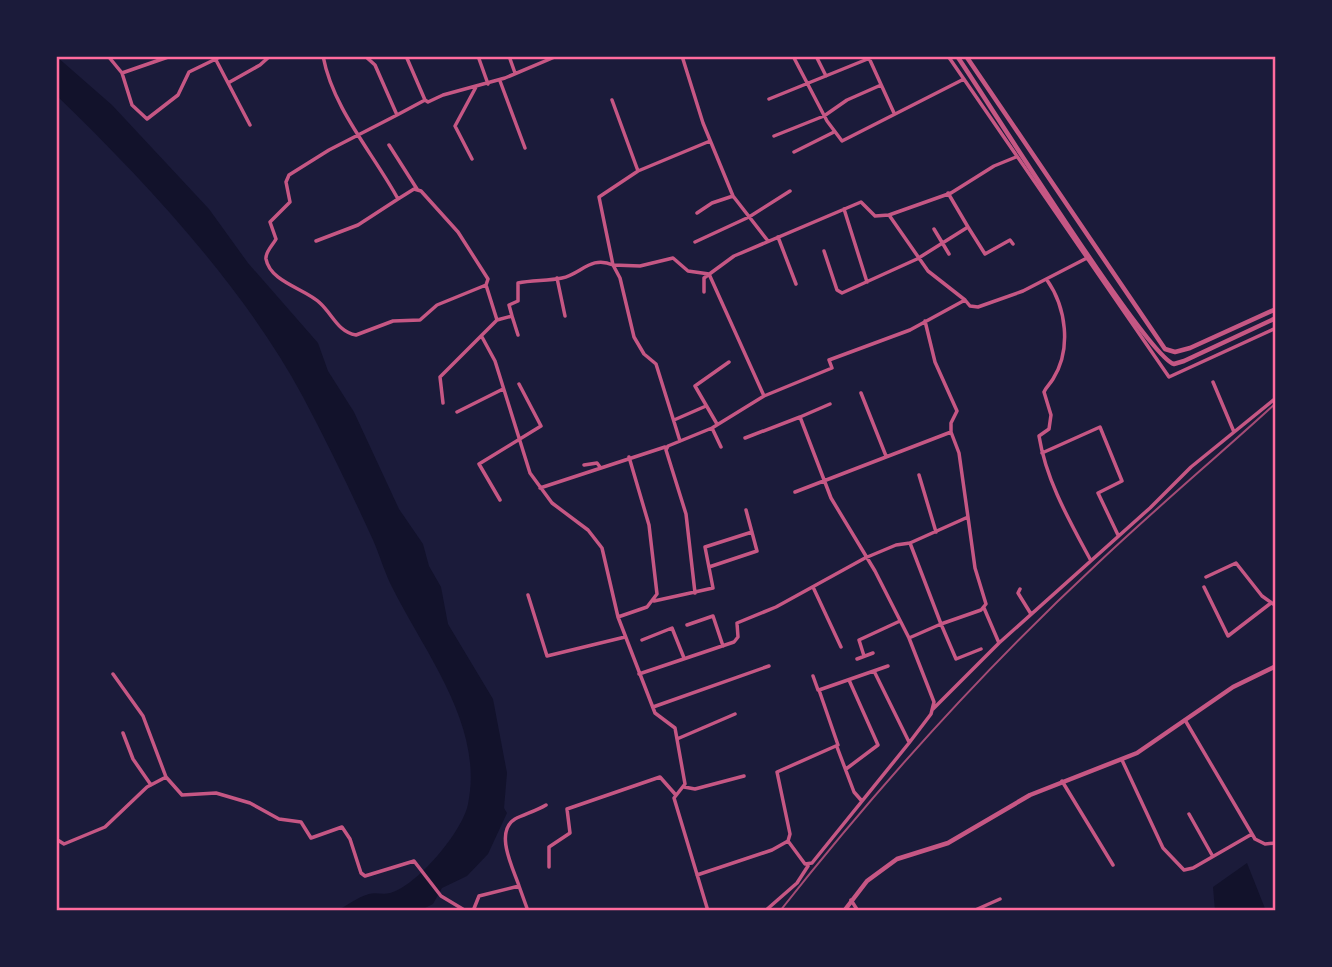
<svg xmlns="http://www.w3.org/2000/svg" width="1332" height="967" font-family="'Roboto Condensed',sans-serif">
  <rect width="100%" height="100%" fill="#1b1b3a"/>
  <!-- water -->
  <path fill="#12122b" d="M56 56 112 105 209 209 248 263 318 343 328 371 354 412 399 509 423 544 429 566 441 587 448 624 493 699 507 773 504 808 507 813 488 854 467 876 442 888 433 904 419 911H336C347 906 357 897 369 894 375 892 383 895 390 893 416 887 463 831 468 804 484 726 426 655 393 589 385 574 380 556 373 540 351 492 328 444 303 397 244 287 146 182 56 95Z
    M1247 863 1266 911H1215L1213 887Z"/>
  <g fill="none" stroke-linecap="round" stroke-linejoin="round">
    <!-- minor -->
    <path stroke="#c65784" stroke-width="3.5" d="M108 56 122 73 171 56
      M365 56 375 65 397 115 329 150 289 175 286 182 290 202 270 222 276 239C273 245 265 252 266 259 270 282 306 289 320 303 333 315 338 332 356 335L393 321 420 320 437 305 486 285 488 279 458 232 421 191 414 189 398 199
      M478 56 488 84
      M509 56 515 73
      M682 56 703 123 733 196
      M793 56 827 121 842 141 964 79
      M816 56 826 76
      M948 56 1169 377 1276 328
      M869 58 894 113
      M216 60 250 125
      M122 73 132 105 147 119 178 95 189 72 222 56
      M500 81 525 148
      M228 83 260 65 270 56
      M769 99 875 56
      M425 100 428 102 443 95 505 78 557 56
      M612 100 638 171 710 141
      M397 115 425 100 406 56
      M774 136 824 116 847 100 881 85
      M389 145 417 189
      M794 152 834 132
      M472 159 455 126 476 87
      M638 171 599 197 613 265 640 266 673 258 688 271 709 274 764 396
      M844 209 867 282
      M697 213 712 203 733 196 768 241
      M889 215 951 193 994 166 1016 157
      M968 227 985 254 1010 240 1013 244
      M934 229 949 254
      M778 237 796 284
      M316 241 358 225 398 199C373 153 333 109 323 56
      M695 242 749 217 790 191
      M824 251 837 290 842 293 917 259 968 227 948 193
      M557 278 565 316
      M1047 280C1066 307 1072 349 1053 379 1050 384 1046 387 1044 392L1051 415 1049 429 1039 436C1046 480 1069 520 1090 559
      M704 292V278L734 256 861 202 875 216 889 215 928 271 965 300
      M512 316 509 305 518 301V283C532 280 548 281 562 278 581 274 591 255 613 265L620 278 634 337 644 354 656 364 680 441
      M497 320 512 316 518 335
      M482 337 495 361 530 473 552 503 588 530 602 548 618 617 655 713 675 728 685 784 674 798 708 911
      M1213 382 1234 432
      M861 393 886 456
      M443 403 440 377 497 320 486 285
      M457 412 503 389
      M800 417 830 404
      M674 420 706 406
      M717 424 695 386 729 362
      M712 428 721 447
      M745 438 800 417 831 498 875 571 909 638 934 702 931 714 909 743 812 863 805 864 788 841
      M1042 453 1100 427 1122 481 1098 493 1118 535
      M584 465 597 463 600 467
      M919 475 936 532
      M540 488 665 447
      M795 492 951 432
      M500 500 479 464 541 426 519 384
      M968 517 975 568 986 604 981 610 941 624 956 659 981 649
      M709 567 757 551 746 510
      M1206 577 1236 563 1262 596 1276 606
      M813 587 841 647
      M1204 587 1228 636 1271 603
      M1020 589 1018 593 1031 614
      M695 593 686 514 666 450 668 446 712 428 764 396 832 368 829 360 910 330 965 300 970 306 978 307 1023 291 1085 259
      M528 595 547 656 625 637
      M654 601 713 588 705 547 752 532
      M984 608 999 643
      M618 617 647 607 657 594 649 525 629 457
      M687 625 713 616 723 646
      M909 638 941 624 910 543
      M642 640 672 628 684 658
      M864 656 859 640 900 621
      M857 659 873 653
      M874 671 909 742
      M113 674 143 716 166 777
      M639 674 734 642 738 637 737 623 776 607 865 558 896 545 910 543 968 517 959 453 951 432V423L957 411 935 362 925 321
      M813 676 818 690
      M653 707 769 666
      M933 709 999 643 1150 508 1191 467 1276 398
      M1185 720 1255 839 1265 844 1276 843
      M123 733 133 759 151 785
      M677 739 735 714
      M837 747 854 792 861 800
      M1122 760 1163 848 1184 870 1193 868 1252 834
      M846 769 878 745 849 680
      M1062 781 1113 865
      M684 787 695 789 744 776
      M1189 814 1212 855
      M56 839 64 844 105 827 147 787 166 777 182 795 216 793 250 803 279 819 301 822 311 838 342 827 350 839 361 873 365 876 414 861 441 896 466 911
      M549 867V847L570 833 567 809 660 777 675 794
      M697 875 772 850 788 841 790 834 777 772 838 745 819 690 888 666
      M519 886C513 868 494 832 515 819 525 814 536 811 546 805
      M851 900 858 911
      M473 911 479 896 519 886 528 911
      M765 911 797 883 808 866
      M973 911 1000 899"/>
    <!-- tertiary -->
    <path stroke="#c65784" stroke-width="4.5" d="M957 56C986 98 1147 357 1174 364L1184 361 1276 318
      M966 56 1165 349 1175 352 1190 348 1276 309
      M844 911 867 881 897 859 948 843 1030 795 1137 753 1233 687 1276 666"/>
    <!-- rail -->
    <path stroke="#a44b75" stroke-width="2" d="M780 911C877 788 983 670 1098 563 1156 508 1217 457 1276 403"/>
  </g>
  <!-- border -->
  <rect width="1332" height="967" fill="none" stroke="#1b1b3a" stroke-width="116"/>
  <rect x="58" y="58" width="1216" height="851" fill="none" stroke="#ff6b9d" stroke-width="2.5"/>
</svg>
